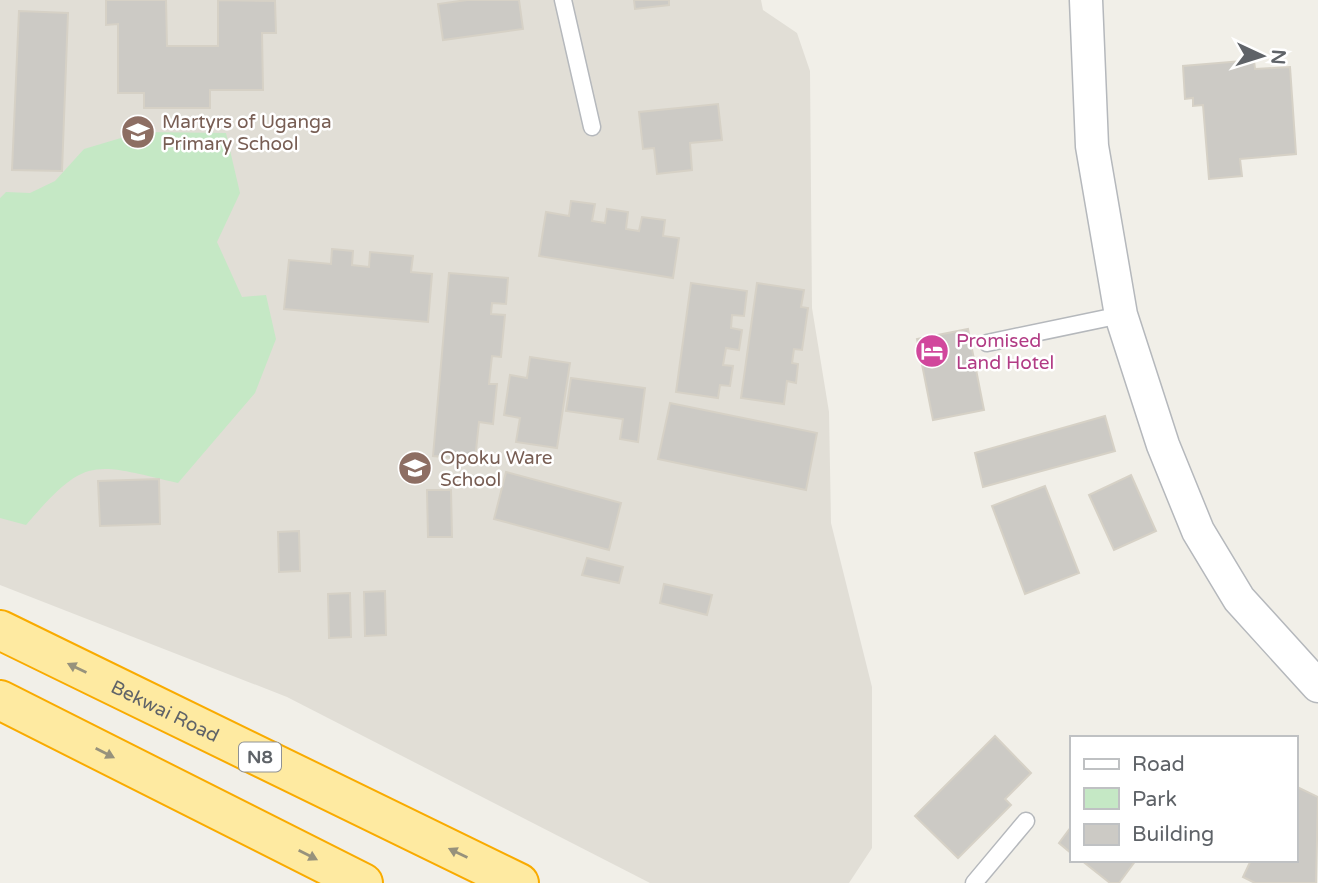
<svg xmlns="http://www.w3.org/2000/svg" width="1318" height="883" font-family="'Varela Round',sans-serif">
  <rect width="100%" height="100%" fill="#f1efe8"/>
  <!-- education -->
  <path fill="#e1ded6" d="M0 0H761L763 10 797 33 810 71 812 308 829 412 831 523 872 687V848L849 883H650L287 697 0 585Z"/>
  <!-- green -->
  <path fill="#c5e8c5" d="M141 132 226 133 240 193 217 242 242 297 266 295 276 339 255 393 178 483C92 463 86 455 26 525L0 518V198L6 192 30 193 55 181 84 149Z"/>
  <!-- building -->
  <path fill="#cccac5" stroke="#d6d1c6" stroke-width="2" d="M106 0H166L167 46H218V0L275 1 276 33H262L263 90H210V108H144V93H118V24L106 25Z
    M467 0H519L523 29 443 40 438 4Z
    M634 0H669V5L635 9Z
    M19 11 68 13 62 171 12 170Z
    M1254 60 1255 69 1290 67 1296 154 1240 159 1242 176 1209 179 1203 105 1193 106V98L1185 99 1183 66Z
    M718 104 722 140 690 143 692 170 657 174 654 148 643 149 639 112Z
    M571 201 595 204 592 221 605 223 607 209 628 212 626 229 639 231 642 217 665 220 663 236 679 238 673 278 539 256 546 212 569 216Z
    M332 249 353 251 352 265 369 267 370 252 413 256 411 272 432 274 428 322 284 309 289 260 331 264Z
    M449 273 508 278 506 304 492 303 491 314 505 315 501 357 492 356 489 384H497L493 424 479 422 475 460 433 456Z
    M691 283 747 291 744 316 732 315 731 328 742 330 739 350 726 348 723 365 733 366 730 386 720 385 718 398 676 392Z
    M757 283 804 290 801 307 808 308 802 350 794 349 792 363 798 364 796 383 787 381 784 404 741 398Z
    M968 329 984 410 933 420 917 339Z
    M530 357 570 363 557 448 516 442 520 418 504 415 510 375 527 378Z
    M571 378 645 388 638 442 620 439 623 419 566 411Z
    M670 403 817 433 806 490 658 459Z
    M1105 416 1115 451 983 487 975 453Z
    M506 472 621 503 609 550 494 519Z
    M1131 475 1156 531 1114 550 1089 495Z
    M159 479 160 524 100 526 98 481Z
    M1045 486 1079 573 1025 594 992 506Z
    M427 490H451L452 537H428Z
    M299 531 300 571 279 572 278 532Z
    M587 558 623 567 619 583 582 575Z
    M664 584 712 595 707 615 660 603Z
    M385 591 386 635 365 636 364 592Z
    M350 593 351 637 329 638 328 594Z
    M995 736 1031 773 1005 799 1011 805 958 858 915 816Z
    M1295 786 1318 797 1316 883H1255L1243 877 1251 860H1295Z
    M1071 827V853L1059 843Z
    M1081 860H1136L1119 883H1110Z"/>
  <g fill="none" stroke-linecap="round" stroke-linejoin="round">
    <!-- service casing -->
    <g stroke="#b5b8bc" stroke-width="19">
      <path id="service" d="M563 0 592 127
        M987 343 1121 315
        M974 883 1026 821"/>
    </g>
    <!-- minor casing -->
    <g stroke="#b5b8bc" stroke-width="35">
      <path id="minor" d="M1086 0 1092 146 1121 315 1163 445 1198 531 1239 599 1318 686"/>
    </g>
    <!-- trunk casing -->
    <g stroke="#f9ab00" stroke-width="42">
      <g id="trunk">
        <path id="s1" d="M0 630 519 883"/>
        <path d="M0 700 363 883"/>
      </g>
    </g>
    <!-- service -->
    <use href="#service" stroke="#fff" stroke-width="16"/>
    <!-- minor -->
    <use href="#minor" stroke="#fff" stroke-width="32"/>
    <!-- trunk -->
    <use href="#trunk" stroke="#feeaa1" stroke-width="38"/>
  </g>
  <!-- one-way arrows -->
  <defs><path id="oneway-solid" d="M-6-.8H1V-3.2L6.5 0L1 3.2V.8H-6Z" transform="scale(1.75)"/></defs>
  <g fill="#97927c">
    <use href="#oneway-solid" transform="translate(77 668) rotate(-154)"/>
    <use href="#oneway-solid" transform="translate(105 753) rotate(27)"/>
    <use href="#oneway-solid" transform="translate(458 853) rotate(-154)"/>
    <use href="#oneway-solid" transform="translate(308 855) rotate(27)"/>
  </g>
  <!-- icons -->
  <defs>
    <g id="school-disc" transform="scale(1.75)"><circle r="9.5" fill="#8d6e63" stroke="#fff"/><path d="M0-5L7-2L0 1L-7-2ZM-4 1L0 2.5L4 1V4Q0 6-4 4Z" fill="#fff"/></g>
    <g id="hotel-disc" transform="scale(1.75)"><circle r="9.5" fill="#d1479c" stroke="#fff"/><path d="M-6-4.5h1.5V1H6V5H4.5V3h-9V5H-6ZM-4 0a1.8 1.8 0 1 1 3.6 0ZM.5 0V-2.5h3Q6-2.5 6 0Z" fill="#fff"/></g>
  </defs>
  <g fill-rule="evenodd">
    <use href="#school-disc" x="138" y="132"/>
    <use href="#hotel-disc" x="932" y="351"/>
    <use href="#school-disc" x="415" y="468"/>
  </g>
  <g text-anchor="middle" stroke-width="5" stroke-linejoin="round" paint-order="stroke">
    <!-- shield labels -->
    <rect fill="#fff" stroke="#8f9295" stroke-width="2" x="239" y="742.5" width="42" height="29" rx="5"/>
    <g font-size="18" font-weight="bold" fill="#5f6368">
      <text x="260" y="763">N8</text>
    </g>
    <!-- education labels -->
    <g font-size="19" fill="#785e54" stroke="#fff" text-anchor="start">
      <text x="162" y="128">Martyrs of Uganga<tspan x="162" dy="22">Primary School</tspan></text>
      <text x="440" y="464">Opoku Ware<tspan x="440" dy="22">School</tspan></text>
    </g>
    <!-- hotel labels -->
    <g font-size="19" fill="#b23c85" stroke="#fff" text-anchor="start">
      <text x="956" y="347">Promised<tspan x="956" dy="22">Land Hotel</tspan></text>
    </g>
    <!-- street labels -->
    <g font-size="19" fill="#5f6368" stroke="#fff">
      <text dy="7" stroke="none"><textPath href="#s1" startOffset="184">Bekwai Road</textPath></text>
    </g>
  </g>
  <!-- legend -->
  <rect x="1070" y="736" width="228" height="126" fill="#ffffff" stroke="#bfc1c3" stroke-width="2"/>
  <rect x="1084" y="759" width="35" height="10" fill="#ffffff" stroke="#bfc1c3" stroke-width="2"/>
  <text x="1132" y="771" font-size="21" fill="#5f6368">Road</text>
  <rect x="1084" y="788" width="35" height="21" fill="#c5e8c5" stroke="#bfc1c3" stroke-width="2"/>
  <text x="1132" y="806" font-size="21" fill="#5f6368">Park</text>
  <rect x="1084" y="824" width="35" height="21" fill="#cccac5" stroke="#bfc1c3" stroke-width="2"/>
  <text x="1132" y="841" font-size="21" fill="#5f6368">Building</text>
  <!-- north arrow -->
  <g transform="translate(1262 56) rotate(94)" stroke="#ffffff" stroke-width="5" paint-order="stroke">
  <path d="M0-5L12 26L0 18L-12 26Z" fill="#5f6368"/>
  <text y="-10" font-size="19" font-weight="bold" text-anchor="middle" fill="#5f6368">N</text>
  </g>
</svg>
